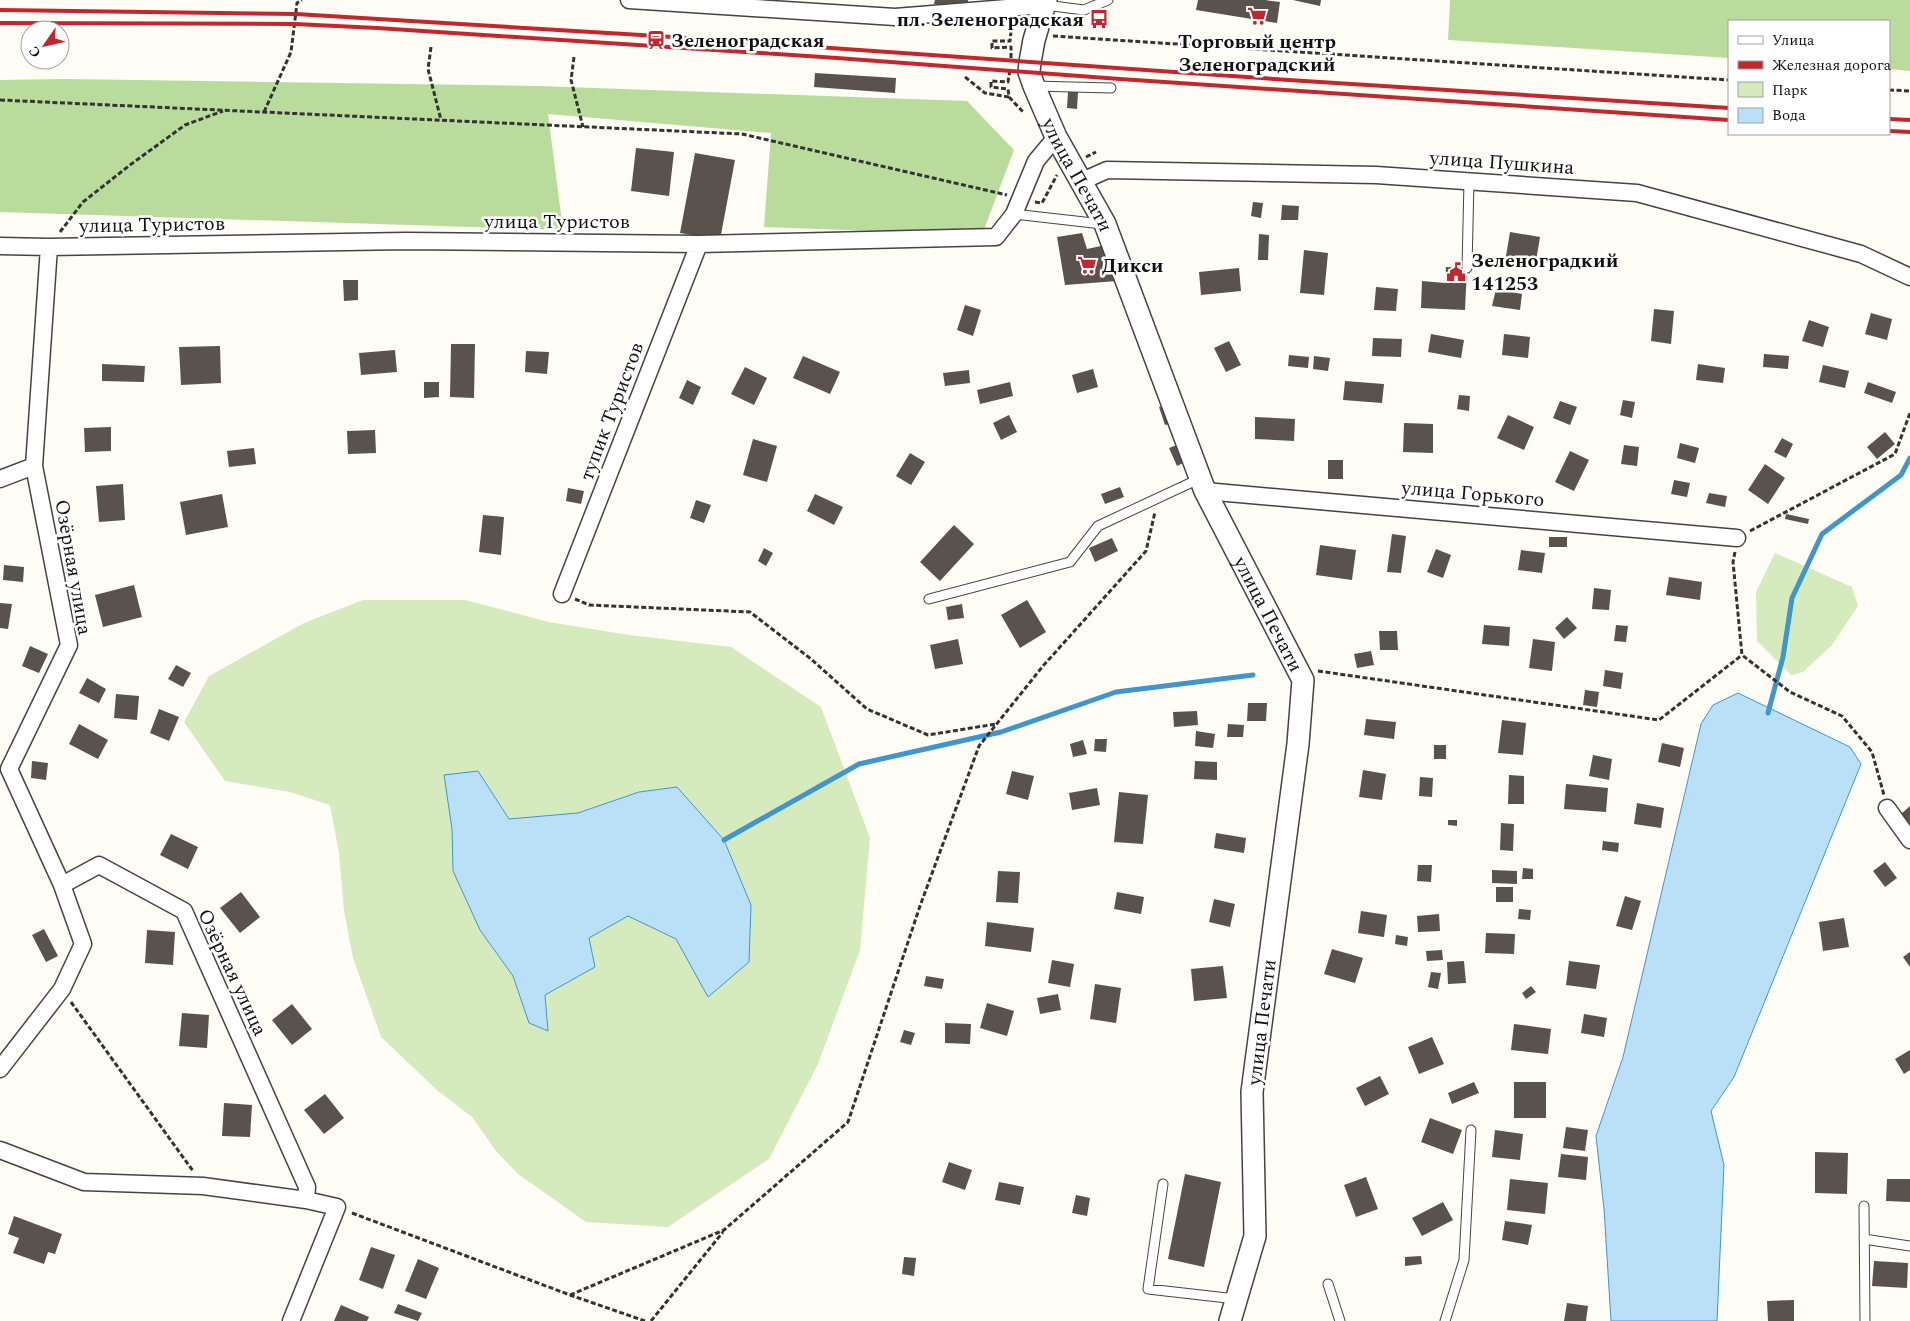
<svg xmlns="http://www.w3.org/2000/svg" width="1910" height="1321" font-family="Spectral,serif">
  <rect width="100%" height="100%" fill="#fffdf5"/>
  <!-- green -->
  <path fill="#d5ebbd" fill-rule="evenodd" d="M1775 553 1852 587 1858 606 1832 645 1803 672 1791 675 1757 641 1756 592Z
    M363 600H465L549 622 629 635 731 647 821 707 870 838 860 950 818 1064 769 1159 668 1227 586 1222 518 1174 496 1151 472 1117 438 1091 381 1037 353 958 344 911 339 853 330 805 290 792 225 781 184 722 209 676 304 623ZM478 771 509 819 578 813 639 792 708 997 676 939 628 916 589 938 595 967 545 995 548 1031 530 1023 513 976 480 930 453 871 452 829Z"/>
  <!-- forest -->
  <path fill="#b9dc9c" d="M1450 0H1910V71L1889 69V21H1729V58L1448 40Z
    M67 79 538 86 967 101 1014 150 982 235 764 227 771 133 548 114 563 230 0 212V80Z"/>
  <!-- water -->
  <path fill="#b9e0f7" stroke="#3f96cf" d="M1738 693 1850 747 1861 764 1734 1077 1711 1111 1724 1165 1717 1321H1611L1604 1209 1596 1136 1623 1057 1701 724 1713 705Z
    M478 771 509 819 578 813 639 792 677 787 724 840 751 905 749 962 708 997 676 939 628 916 589 938 595 967 545 995 548 1031 529 1023 513 976 480 930 453 871 452 829 444 775Z"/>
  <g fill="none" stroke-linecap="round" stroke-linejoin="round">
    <!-- stream -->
    <path stroke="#3f96cf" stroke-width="5" d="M1768 713 1783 657 1792 598 1822 534 1901 475 1910 458
      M724 840 859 764 1001 732 1116 692 1253 675"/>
  </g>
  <!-- building -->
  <path fill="#5a524d" d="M935 0H968L967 8 934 4Z
    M1198 0H1265L1280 2 1277 23 1196 10Z
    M1293 0H1321L1320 6Z
    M815 73 896 78 895 93 814 87Z
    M1068 92H1078L1077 109 1067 108Z
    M636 148 674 152 669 196 631 191Z
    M695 153 735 160 720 240 680 233Z
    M1253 202 1263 203 1261 218 1251 216Z
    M1282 205 1299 206 1298 220H1281Z
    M1510 232 1540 237 1535 267 1505 262Z
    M1082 233 1087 249 1106 245 1117 281 1065 285 1057 237Z
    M1259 234 1269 235 1268 260H1258Z
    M1304 250 1328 253 1324 295 1300 293Z
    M1446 267 1467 268 1465 310 1421 308 1422 281 1445 283Z
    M1239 268 1241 291 1201 295 1199 272Z
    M343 280H358V300L344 301Z
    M1376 287 1398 289 1396 311 1374 310Z
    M1496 289 1522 294 1520 310 1492 306Z
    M965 305 981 310 973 336 957 330Z
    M1654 309 1674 311 1671 344 1651 341Z
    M1871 313 1892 319 1887 340 1865 334Z
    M1809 320 1829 327 1823 347 1802 341Z
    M1431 334 1464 340 1461 358 1428 352Z
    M1504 334 1530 337 1528 358 1502 355Z
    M1373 338 1402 339 1401 357 1372 356Z
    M1229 341 1241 365 1226 372 1214 348Z
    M451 344H475L474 398 450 397Z
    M220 346 221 383 181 385 179 347Z
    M395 350 397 372 361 375 359 353Z
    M526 351 549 352 547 374 525 372Z
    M1764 354 1789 356 1788 369 1763 367Z
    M1289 355 1309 357 1308 368 1288 366Z
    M803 356 840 372 830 394 793 378Z
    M1314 356 1330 358 1328 371 1313 369Z
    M102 364 145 366 144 382 102 381Z
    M1698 364 1725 368 1723 383 1696 380Z
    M1823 365 1849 371 1845 388 1819 382Z
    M745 367 767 378 754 405 731 394Z
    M1093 369 1098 387 1077 393 1072 375Z
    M969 370 970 383 945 386 943 373Z
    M687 380 701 387 693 405 679 398Z
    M1345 381 1384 384 1382 403 1343 400Z
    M424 382H439V397L424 398Z
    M1010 382 1013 396 980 404 977 390Z
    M1868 382 1896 392 1892 403 1864 393Z
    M1459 395 1470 396 1469 411 1457 409Z
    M1623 400 1635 402 1632 418 1620 415Z
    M1560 401 1577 407 1570 425 1553 418Z
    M1167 405 1173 423 1165 425 1159 407Z
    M1009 415 1017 432 1001 440 993 423Z
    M1508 415 1534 427 1524 450 1497 438Z
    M1255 417 1295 419 1294 441 1255 439Z
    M1404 423 1433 424V453L1403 452Z
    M111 427V451L85 452 84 428Z
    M375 430 376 453 348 454 347 431Z
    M1885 432 1895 444 1877 459 1867 447Z
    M1782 438 1793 444 1786 458 1774 452Z
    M753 439 777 446 767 482 743 475Z
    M1182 443 1189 460 1177 466 1169 448Z
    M1680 443 1699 448 1695 463 1677 458Z
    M1624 445 1639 447 1637 466 1621 464Z
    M254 448 256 464 229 467 227 451Z
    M1570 451 1589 460 1574 491 1555 482Z
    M910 453 925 462 911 485 896 476Z
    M1328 460H1343V479H1328Z
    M1765 464 1785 478 1768 504 1748 490Z
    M1674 480 1690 483 1687 497 1671 494Z
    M123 484 125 520 99 522 96 486Z
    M1120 487 1124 497 1105 504 1101 494Z
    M568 488 584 491 581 504 566 501Z
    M1709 493 1727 496 1725 507 1706 503Z
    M222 494 228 527 186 535 180 502Z
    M815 494 843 507 834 525 807 511Z
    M696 500 711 505 704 523 690 518Z
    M1786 514 1809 519 1808 524 1785 519Z
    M483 515 504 517 501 555 479 552Z
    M954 525 974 544 940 581 920 562Z
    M1392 534 1406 536 1401 573 1387 572Z
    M1549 537H1567V547H1549Z
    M1112 538 1118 551 1095 562 1089 548Z
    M1320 545 1356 550 1352 580 1316 575Z
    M764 548 773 553 766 566 758 561Z
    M1436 549 1451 555 1443 578 1427 572Z
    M1521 550 1545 553 1542 573 1518 570Z
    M4 565 24 567 23 582 3 580Z
    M1669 577 1702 582 1700 600 1666 595Z
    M134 585 142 617 103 627 95 595Z
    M1594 588 1611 590 1609 610 1592 609Z
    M1027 600 1046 632 1020 648 1001 615Z
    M0 603 12 604 8 629 0 628Z
    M962 604 964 618 948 620 946 607Z
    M1567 617 1577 628 1564 639 1555 628Z
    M1484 625 1510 627 1509 646 1482 644Z
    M1616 625 1628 626 1626 642 1614 641Z
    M1379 631H1397L1398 650H1380Z
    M958 639 963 664 935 669 930 645Z
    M1533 639 1555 642 1552 671 1529 668Z
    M30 646 48 654 39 673 22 666Z
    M1371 651 1374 665 1357 668 1354 654Z
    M176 665 191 673 183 687 168 679Z
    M1605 670 1623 673 1621 689 1603 686Z
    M87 678 106 689 99 703 79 693Z
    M1585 690 1599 692 1597 707 1583 705Z
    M116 694 139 696 137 720 114 718Z
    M1248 703H1267L1266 721H1247Z
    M159 709 179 717 169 741 150 733Z
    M1197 711 1198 725 1174 727 1173 712Z
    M1366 719 1396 722 1394 739 1364 735Z
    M1502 720 1526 723 1523 755 1498 753Z
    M79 724 108 740 98 759 69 744Z
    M1228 724 1244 725 1243 737H1227Z
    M1196 731 1215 734 1213 748 1195 746Z
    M1095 739H1107L1106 752 1094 751Z
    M1083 740 1087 754 1073 757 1070 744Z
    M1662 743 1684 748 1680 767 1658 762Z
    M1434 745H1446V759H1434Z
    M1593 755 1612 759 1609 780 1589 776Z
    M32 761 48 763 46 780 31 778Z
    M1195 761 1217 762V780L1194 779Z
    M1363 770 1386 774 1382 800 1359 797Z
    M1012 771 1034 776 1028 800 1006 794Z
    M1509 775 1524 776V804H1508Z
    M1420 777 1433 778 1432 797 1419 796Z
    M1566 784 1608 788 1606 812 1564 809Z
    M1097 788 1100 805 1072 810 1069 793Z
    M1119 792 1148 795 1143 844 1114 842Z
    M1637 803 1664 808 1661 828 1634 824Z
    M1910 806V825L1901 814Z
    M1448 820H1457V826L1448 825Z
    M1501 823 1514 824 1513 851 1500 850Z
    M1216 833 1246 838 1244 853 1214 848Z
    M171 834 198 847 188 869 160 855Z
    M1603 841 1619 843 1618 852 1602 850Z
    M1885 862 1897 878 1885 887 1873 871Z
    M1418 865H1432L1431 882 1417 881Z
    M1523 868 1533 869V879H1522Z
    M1492 870 1517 871V884L1492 883Z
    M998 871 1020 872 1018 903 996 902Z
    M1496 887H1513V902H1496Z
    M241 892 260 917 240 933 220 908Z
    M1117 892 1144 897 1141 914 1114 909Z
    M1625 896 1641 901 1632 930 1616 926Z
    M1214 899 1235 904 1230 927 1209 922Z
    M1519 909 1531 910 1530 920 1518 919Z
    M1361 911 1387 915 1384 937 1358 933Z
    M1439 914 1440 931 1418 932 1417 916Z
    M1844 918 1849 947 1823 951 1819 922Z
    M987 922 1034 928 1031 952 985 946Z
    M44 929 58 956 46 962 32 935Z
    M147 930 175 932 173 965 145 963Z
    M1486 933 1515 934 1514 954 1485 953Z
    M1396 935 1408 937 1407 946 1395 944Z
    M1332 949 1363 958 1355 983 1324 974Z
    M1442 950 1443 960 1427 961 1426 951Z
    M1910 952V967L1903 957Z
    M1052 960 1074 964 1070 987 1048 983Z
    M1464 961 1466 983 1448 984 1447 962Z
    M1569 961 1600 965 1596 989 1566 985Z
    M1223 966 1227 998 1194 1001 1191 969Z
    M1431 972 1441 973 1438 989 1428 987Z
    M926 976 944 979 942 989 924 986Z
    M1095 984 1121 988 1116 1023 1090 1019Z
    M1531 986 1536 992 1526 999 1522 993Z
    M1058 994 1061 1010 1040 1014 1037 998Z
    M987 1003 1014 1011 1007 1036 980 1028Z
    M292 1004 312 1029 292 1045 272 1020Z
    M182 1013 209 1015 207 1048 179 1046Z
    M1584 1014 1607 1018 1604 1037 1581 1033Z
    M945 1023 971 1024 970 1044 945 1043Z
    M1514 1024 1551 1029 1548 1054 1511 1050Z
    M904 1030 915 1033 911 1045 900 1042Z
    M1432 1037 1444 1064 1419 1074 1408 1047Z
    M1910 1050V1070L1904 1074 1895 1059Z
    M1380 1076 1389 1094 1365 1106 1356 1088Z
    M1474 1082 1479 1093 1452 1104 1448 1093Z
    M1514 1082H1546V1118H1514Z
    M325 1094 344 1118 324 1134 304 1110Z
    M224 1103 252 1105 250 1137 222 1136Z
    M1430 1118 1462 1130 1453 1154 1421 1142Z
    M1566 1127 1588 1130 1585 1151 1563 1148Z
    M1495 1130 1523 1134 1520 1160 1492 1157Z
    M1815 1152 1848 1153 1847 1194 1815 1193Z
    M1561 1154 1588 1157 1586 1180 1558 1177Z
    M949 1162 972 1170 965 1190 942 1182Z
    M1185 1174 1221 1182 1204 1267 1168 1259Z
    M1366 1177 1378 1209 1356 1217 1344 1185Z
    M1510 1179 1548 1183 1545 1214 1507 1210Z
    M1887 1179H1910V1202L1886 1201Z
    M999 1182 1024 1187 1020 1205 995 1200Z
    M1076 1195 1090 1198 1087 1216 1072 1213Z
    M1443 1202 1453 1220 1422 1236 1412 1218Z
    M14 1216 62 1234 55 1254 48 1252 44 1264 13 1253 19 1238 8 1234Z
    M1505 1221 1532 1225 1528 1245 1502 1240Z
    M371 1247 395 1255 383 1289 359 1280Z
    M1421 1256 1422 1264 1405 1266V1257Z
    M904 1257 916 1258 914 1276 902 1274Z
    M418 1259 439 1268 426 1299 405 1291Z
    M1874 1261 1908 1263 1907 1288 1872 1286Z
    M1794 1300V1321H1768L1767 1301Z
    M1567 1303 1588 1306 1586 1321H1564Z
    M398 1304 422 1313 418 1321 394 1313Z
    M341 1305 369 1317 367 1321H334Z"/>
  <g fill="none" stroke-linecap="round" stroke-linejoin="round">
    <!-- service casing -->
    <g stroke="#444" stroke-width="11">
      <path id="service" d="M1045 5 1084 10 1108 0
        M1034 86 1111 88
        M1014 214 1102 224
        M1467 268 1469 181
        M929 599 1070 562 1098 526 1201 478
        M1163 1184 1148 1289 1236 1299
        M1864 1206 1865 1321
        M1864 1239 1910 1246
        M1328 1284 1340 1321
        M1445 1321 1464 1260 1471 1130"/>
    </g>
    <!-- minor casing -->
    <g stroke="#444" stroke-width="19">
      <path id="minor" d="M629 0 895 17 1044 5
        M1080 182 1107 170 1376 175 1637 193 1861 254 1910 277
        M0 246 49 247 406 241 699 244 996 237 1014 214 1036 161 1056 137
        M0 479 34 466
        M1205 491 1737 538
        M562 594 699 244
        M1887 808 1910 840
        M62 885 99 865 184 911 307 1187 306 1200
        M0 1069 62 989 83 944 62 885 9 769 69 645 34 466 49 247
        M0 1150 84 1182 203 1186 306 1200 337 1207 291 1321"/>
    </g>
    <!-- tertiary casing -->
    <g stroke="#444" stroke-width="24">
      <g id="tertiary">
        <path id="s1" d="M1046 0 1034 40 1030 62 1029 72 1034 86 1056 137 1105 224 1205 491 1303 680 1298 744 1252 1092 1255 1236 1230 1321"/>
      </g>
    </g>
    <!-- path -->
    <path stroke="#333" stroke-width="3" stroke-dasharray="5 2.5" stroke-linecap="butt" d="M1053 36 1729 80
      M431 47 428 69 441 120
      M574 57 571 80 583 127
      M1011 58V47L992 48V41H1010L1012 22
      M965 77 985 93 1009 97 1008 89 991 87V81L1008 82 1010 69
      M1889 90 1910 91
      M1009 97 1024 113
      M0 100 742 134 1007 195
      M264 112 291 52 297 3 302 0
      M1086 157 1096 152
      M1035 202 1042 203 1057 175
      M60 232 83 202 130 165 185 125 223 111
      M1750 531 1895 454 1910 413
      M1735 552 1733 562 1742 655 1790 692 1842 716 1872 752 1884 795
      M575 599 589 605 750 612 811 659 867 709 928 735 996 724
      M1318 671 1659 720 1742 655
      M71 1002 193 1171
      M352 1213 570 1295 645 1321
      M570 1295 724 1230 848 1122 920 906 979 746 1043 666 1146 551 1155 512
      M651 1321 723 1232"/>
    <!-- service -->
    <use href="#service" stroke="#fff" stroke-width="9"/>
    <!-- minor -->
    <use href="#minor" stroke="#fff" stroke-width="16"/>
    <!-- tertiary -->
    <use href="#tertiary" stroke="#fff" stroke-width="21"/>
    <!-- rail -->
    <path stroke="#c4262e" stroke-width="4" d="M0 10 296 14 658 36 1304 81 1729 108
      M0 23 295 24 377 28 837 58 1120 79 1729 120
      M1889 119 1910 120
      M1889 131 1910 132"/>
  </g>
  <!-- icons -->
  <defs>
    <g id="supermarket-bare" transform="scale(1.5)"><path d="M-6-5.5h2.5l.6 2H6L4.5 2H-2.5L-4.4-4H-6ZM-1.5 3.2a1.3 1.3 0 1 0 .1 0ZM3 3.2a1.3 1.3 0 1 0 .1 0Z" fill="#c4262e" stroke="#fff" stroke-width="2.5" paint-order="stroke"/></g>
    <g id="bus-bare" transform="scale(1.5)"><path d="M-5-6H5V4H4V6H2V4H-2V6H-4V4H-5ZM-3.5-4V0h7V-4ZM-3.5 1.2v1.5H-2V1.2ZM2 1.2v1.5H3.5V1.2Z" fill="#c4262e" stroke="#fff" stroke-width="2.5" paint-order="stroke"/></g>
    <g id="station-bare" transform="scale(1.5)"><path d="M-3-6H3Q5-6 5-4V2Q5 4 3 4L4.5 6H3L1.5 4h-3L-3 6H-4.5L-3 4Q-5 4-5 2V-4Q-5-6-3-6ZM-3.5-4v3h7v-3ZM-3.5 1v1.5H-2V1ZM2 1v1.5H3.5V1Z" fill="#c4262e" stroke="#fff" stroke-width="2.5" paint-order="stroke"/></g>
    <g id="civic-bare" transform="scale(1.5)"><path d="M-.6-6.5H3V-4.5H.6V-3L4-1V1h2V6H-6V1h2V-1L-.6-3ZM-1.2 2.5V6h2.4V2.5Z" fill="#c4262e" stroke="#fff" stroke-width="2.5" paint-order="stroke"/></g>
  </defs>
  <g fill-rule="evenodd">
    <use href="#supermarket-bare" x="1257" y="16"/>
    <use href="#bus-bare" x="1099" y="19"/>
    <use href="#station-bare" x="656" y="40"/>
    <use href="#supermarket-bare" x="1087" y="265"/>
    <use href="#civic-bare" x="1456" y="272"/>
  </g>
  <g text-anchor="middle" stroke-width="5" stroke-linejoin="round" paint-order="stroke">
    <!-- poi labels -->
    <g font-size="20" font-weight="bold" fill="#111" stroke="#fff" text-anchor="start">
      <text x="1084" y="26" text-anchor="end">пл. Зеленоградская</text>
      <text x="671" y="47">Зеленоградская</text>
      <text x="1257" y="48" text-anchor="middle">Торговый центр<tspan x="1257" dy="23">Зеленоградский</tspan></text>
      <text x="1471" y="267">Зеленоградкий<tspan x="1471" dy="23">141253</tspan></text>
      <text x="1102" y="272">Дикси</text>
    </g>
    <!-- street labels -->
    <g font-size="20" fill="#111" stroke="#fff">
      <text transform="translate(1502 162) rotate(4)" y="7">улица Пушкина</text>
      <text dy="7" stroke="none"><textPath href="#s1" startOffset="188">улица Печати</textPath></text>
      <text x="557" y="228">улица Туристов</text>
      <text transform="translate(152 224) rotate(-1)" y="7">улица Туристов</text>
      <text transform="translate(611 411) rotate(-69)" y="7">тупик Туристов</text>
      <text transform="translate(1473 493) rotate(5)" y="7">улица Горького</text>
      <text transform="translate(74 567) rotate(80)" y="7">Озёрная улица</text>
      <text dy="7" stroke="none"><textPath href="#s1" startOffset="668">улица Печати</textPath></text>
      <text transform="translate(233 972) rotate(65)" y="7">Озёрная улица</text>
      <text transform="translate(1261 1022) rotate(-83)" y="7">улица Печати</text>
    </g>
  </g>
  <!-- legend -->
  <rect x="1728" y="20" width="162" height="115" fill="#ffffff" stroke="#a0a0a0"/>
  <rect x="1738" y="36" width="25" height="8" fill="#ffffff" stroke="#a0a0a0"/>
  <text x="1772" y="45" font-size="15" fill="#111111">Улица</text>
  <rect x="1738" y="61" width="25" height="8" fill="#c4262e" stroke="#a0a0a0"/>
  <text x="1772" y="70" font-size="15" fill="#111111">Железная дорога</text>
  <rect x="1738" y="82" width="25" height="15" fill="#d5ebbd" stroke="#a0a0a0"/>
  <text x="1772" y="95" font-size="15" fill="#111111">Парк</text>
  <rect x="1738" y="108" width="25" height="15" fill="#b9e0f7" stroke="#a0a0a0"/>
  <text x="1772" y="120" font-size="15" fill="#111111">Вода</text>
  <!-- north arrow -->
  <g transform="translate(45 45) rotate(236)"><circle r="24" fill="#ffffff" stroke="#a0a0a0"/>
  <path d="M0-4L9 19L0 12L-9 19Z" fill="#c4262e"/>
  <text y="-8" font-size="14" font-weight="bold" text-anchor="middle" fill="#111111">С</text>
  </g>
</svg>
